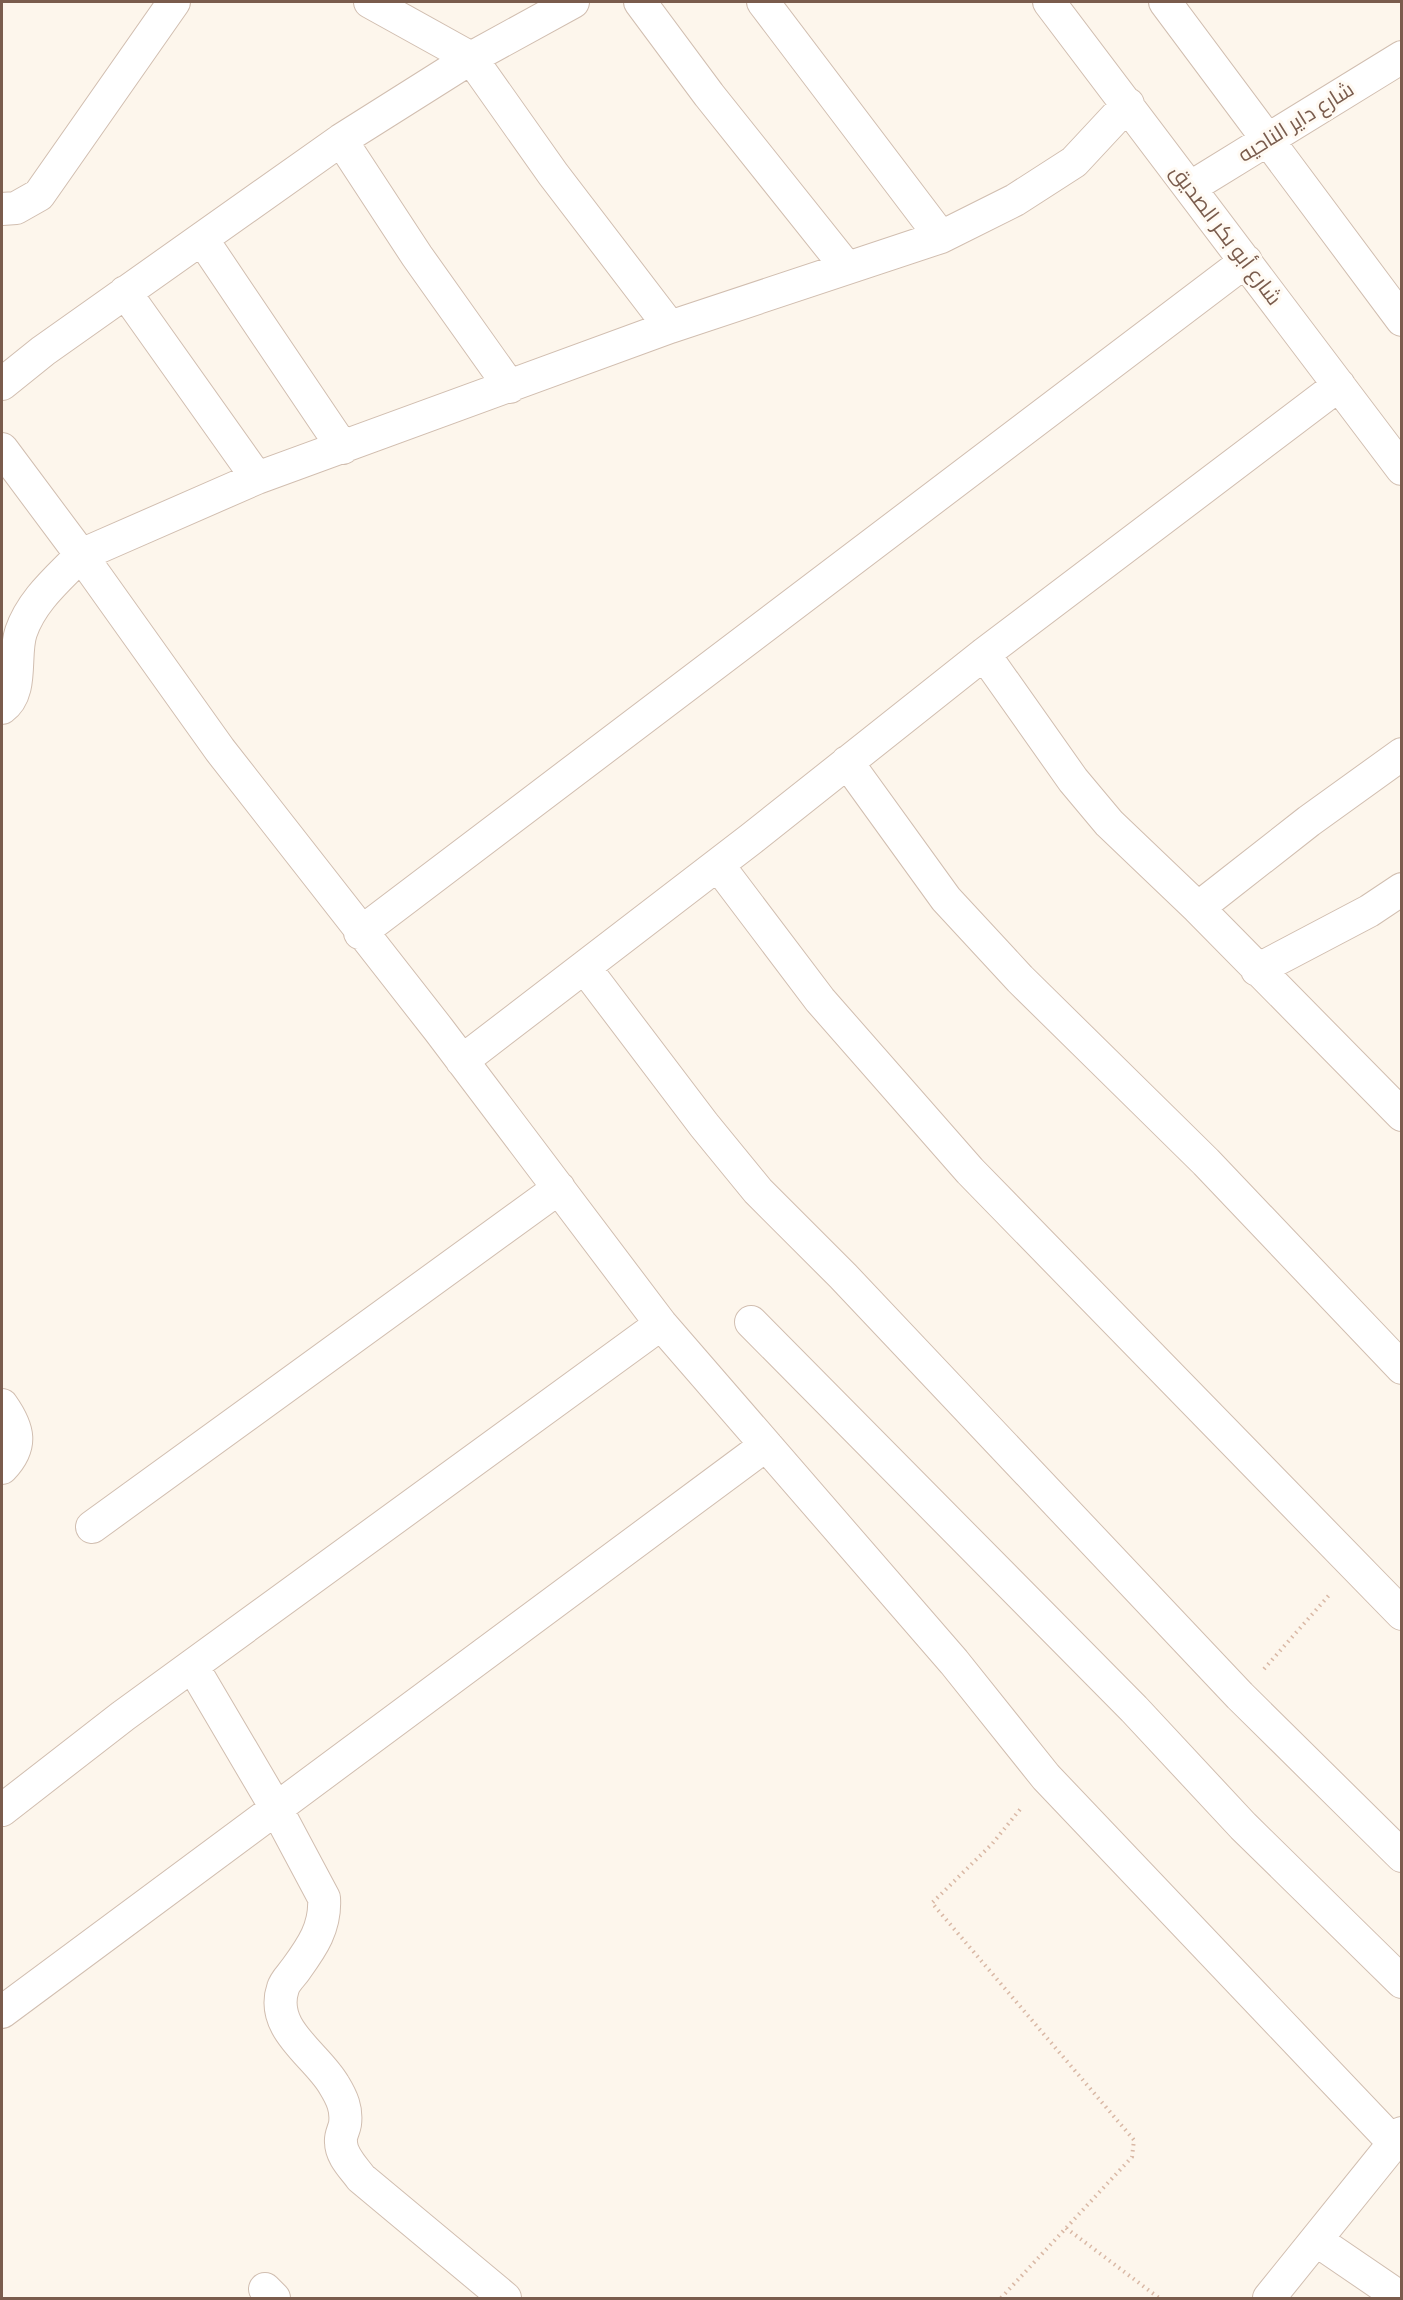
<svg xmlns="http://www.w3.org/2000/svg" width="1403" height="2300" font-family="'Archivo Narrow',Cairo,sans-serif">
  <rect width="100%" height="100%" fill="#fdf6ec"/>
  <g fill="none" stroke-linecap="round" stroke-linejoin="round">
    <!-- minor casing -->
    <g stroke="#d1beb0" stroke-width="34">
      <path id="minor" d="M370 2 471 58 553 174 670 327
        M640 2 709 95 847 268
        M763 2 941 237
        M1049 2 1402 469
        M1165 2 1402 320
        M1128 104 1074 162 1015 200 941 237 670 327 257 478 81 555 220 750 439 1030 661 1324 954 1662 1046 1777 1394 2143
        M341 140 417 256 510 387
        M1191 187 1402 57
        M2 209 16 208 39 195 174 2
        M202 239 343 448
        M125 292 257 478
        M2 384 43 351 341 140 471 58 573 2
        M2 449 81 555C58 579 32 600 21 632 13 655 24 692 2 708
        M984 654 1073 780 1109 823 1198 908 1402 1115
        M847 762 946 899 1020 979 1206 1162 1402 1368
        M718 865 820 1000 970 1171 1402 1614
        M1198 908 1309 821 1402 754
        M360 933 1246 261
        M585 968 704 1125 758 1191 843 1276 1240 1696 1402 1856
        M1257 970 1369 911 1402 889
        M462 1061 751 839 984 654 1339 385
        M751 1322 1134 1709 1243 1826 1402 1982
        M2 1405C19 1429 23 1446 2 1468
        M92 1527 559 1188
        M193 1667 276 1808 324 1898C326 1927 312 1947 296 1969 292 1975 285 1981 283 1988 269 2029 317 2055 334 2085 342 2098 347 2109 345 2124 344 2130 340 2136 341 2142 341 2156 353 2167 361 2178L505 2298
        M2 1810 123 1716 661 1324
        M2 2012 766 1445
        M1316 2240 1401 2298
        M265 2289 274 2298
        M1269 2298 1402 2133"/>
    </g>
    <!-- path -->
    <path stroke="#d9b8a5" stroke-width="4" stroke-dasharray="1.5 4.5" stroke-linecap="butt" d="M1264 1669 1331 1593
      M1066 2228 1159 2298
      M1001 2298 1132 2157 1134 2140 932 1903 992 1844 1022 1807"/>
    <!-- minor -->
    <use href="#minor" stroke="#fff" stroke-width="32"/>
  </g>
  <g text-anchor="middle" stroke-width="6" stroke-linejoin="round" paint-order="stroke">
    <!-- street labels -->
    <g font-size="21" fill="#7a5c4d" stroke="#fffaf3">
      <text transform="translate(1296 122) rotate(-32)" y="7">شارع داير الناحيه</text>
      <text transform="translate(1226 235) rotate(53)" y="7">شارع أبو بكر الصديق</text>
    </g>
  </g>
  <!-- border -->
  <rect width="1403" height="2300" fill="none" stroke="#7a5c4d" stroke-width="6"/>
</svg>
